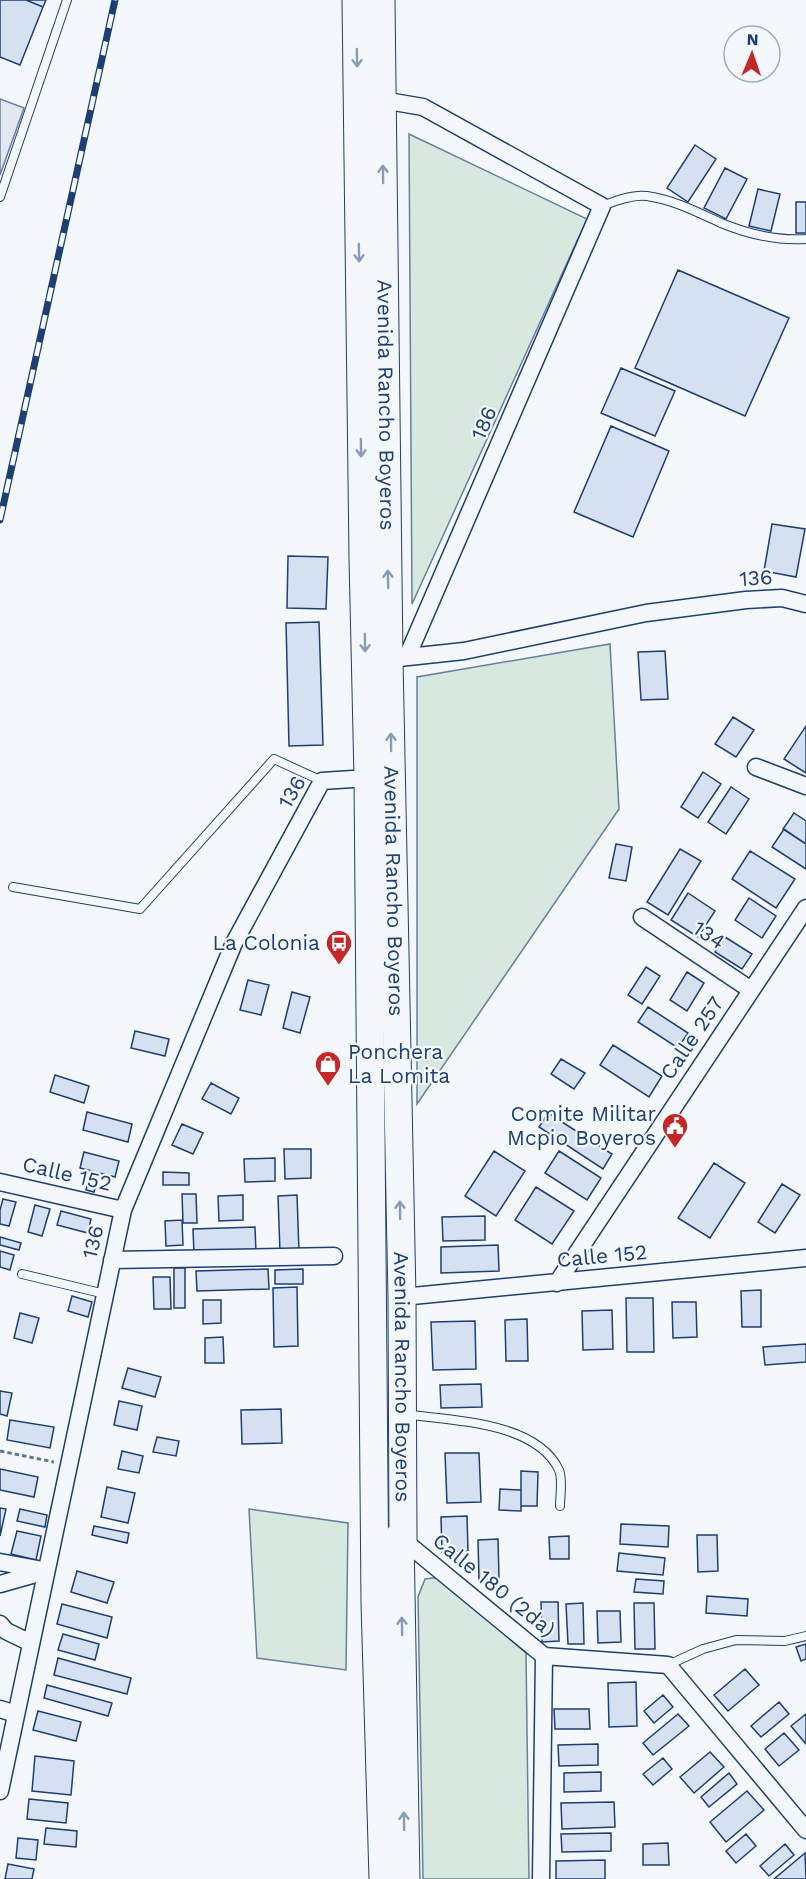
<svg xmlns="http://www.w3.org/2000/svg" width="806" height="1879" font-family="'Work Sans',sans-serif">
  <rect width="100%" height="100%" fill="#f4f7fb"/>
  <!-- green -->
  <path fill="#d7e8df" stroke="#687fa3" stroke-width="1.5" d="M409 134 587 219 412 604Z
    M610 644 619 809 417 1104V677Z
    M249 1509 348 1523 346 1670 257 1658Z
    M432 1578H441L526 1653 529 1879H423L418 1597 425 1579Z"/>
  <!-- parking -->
  <path fill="#e3e8f0" stroke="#687fa3" stroke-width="1.5" d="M0 99 24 108 0 175Z"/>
  <!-- building -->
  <path fill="#d5e0f0" stroke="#1d3f73" stroke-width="1.5" d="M0 0H26L43 7 20 65 0 57Z
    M26 0H46L43 7Z
    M695 145 716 159 688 202 667 188Z
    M725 168 747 179 726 219 704 208Z
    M758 189 780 194 771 231 749 226Z
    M796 202H806V233H796Z
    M678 270 789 318 745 416 635 368Z
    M621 368 675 391 655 436 601 413Z
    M611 426 669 451 633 537 574 512Z
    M772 524 805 529 796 577 764 571Z
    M288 556 328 557 326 609 287 608Z
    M319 622 323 745 289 746 286 623Z
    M665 651 668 699 641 700 638 652Z
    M733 717 754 730 736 757 715 744Z
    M806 726V773L784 759Z
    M703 772 721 784 698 818 681 807Z
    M731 787 749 799 726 834 708 822Z
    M794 813 806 821V844L783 829Z
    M784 829 806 844V869L772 847Z
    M616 844 632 847 626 881 609 878Z
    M680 849 701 861 668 915 647 902Z
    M750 851 795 879 776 908 732 879Z
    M688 893 715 911 698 937 671 920Z
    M749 898 776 916 762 938 735 920Z
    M725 937 752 954 742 969 715 952Z
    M646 967 660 976 642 1004 628 995Z
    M687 972 704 983 687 1011 670 1000Z
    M248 980 269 985 261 1015 240 1010Z
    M292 992 310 997 300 1033 283 1028Z
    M648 1007 688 1033 678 1048 638 1022Z
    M135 1031 169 1039 165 1056 131 1048Z
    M613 1045 662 1076 649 1097 600 1065Z
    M561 1059 585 1073 574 1089 551 1074Z
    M55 1075 89 1086 84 1103 50 1092Z
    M211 1083 239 1098 231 1114 202 1099Z
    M87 1112 132 1124 128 1142 83 1130Z
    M548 1113 612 1154 603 1169 539 1127Z
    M182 1124 203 1133 193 1154 172 1145Z
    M284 1149H311V1178L285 1179Z
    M494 1151 525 1171 496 1216 465 1196Z
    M559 1151 601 1178 587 1200 545 1173Z
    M84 1152 119 1161 115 1177 80 1168Z
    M275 1158V1181L245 1182 244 1159Z
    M714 1163 745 1183 710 1238 678 1218Z
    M163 1172 189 1173V1185H163Z
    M89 1177 97 1180 94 1192 86 1190Z
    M782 1184 800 1195 775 1233 758 1222Z
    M536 1187 574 1211 552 1244 515 1220Z
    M182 1194H196L197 1223H183Z
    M243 1195V1220L219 1221 218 1196Z
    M297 1195 299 1252H280L278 1196Z
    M3 1199 16 1202 9 1226 0 1224V1210Z
    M35 1205 50 1209 42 1236 28 1232Z
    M61 1211 91 1219 88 1233 57 1225Z
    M485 1216V1240L443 1241 442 1217Z
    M182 1220 183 1245 166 1246 165 1221Z
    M255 1227 256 1253 194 1254 193 1229Z
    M0 1237 21 1243 19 1250 0 1245Z
    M498 1245 499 1271 441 1273V1247Z
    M0 1251 14 1255 10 1270 0 1267Z
    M174 1268H185V1308H174Z
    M268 1269 269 1289 197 1291 196 1271Z
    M303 1269V1284H275V1270Z
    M153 1277H170L171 1309H154Z
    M297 1287 298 1346 274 1347 273 1288Z
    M761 1290V1327H742L741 1291Z
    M72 1296 92 1302 88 1317 68 1311Z
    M626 1298H653L654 1352H627Z
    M203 1300H221V1323L203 1324Z
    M672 1302H696L697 1337 673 1338Z
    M612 1310 613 1349 583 1350 582 1311Z
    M20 1313 39 1318 32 1343 14 1338Z
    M527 1319 528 1361H506L505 1320Z
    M475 1321 476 1369 433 1370 431 1322Z
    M223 1337 224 1363H205V1338Z
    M806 1344V1362L765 1365 763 1347Z
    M128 1368 161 1377 155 1397 122 1388Z
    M481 1384 482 1407 441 1408 440 1385Z
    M0 1391 12 1393 7 1416 0 1414Z
    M119 1401 142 1406 137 1430 114 1425Z
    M281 1409 282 1443 242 1444 241 1410Z
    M10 1420 54 1427 50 1448 7 1440Z
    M157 1437 179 1441 176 1456 153 1452Z
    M122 1451 143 1456 139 1473 118 1469Z
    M445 1453H479L481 1502 447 1503Z
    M0 1469 38 1477 34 1497 0 1490Z
    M521 1471 538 1472 537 1506H521Z
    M107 1487 135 1493 128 1523 101 1517Z
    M500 1489 521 1490V1511L499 1510Z
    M0 1508 6 1509 0 1536Z
    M20 1509 47 1515 45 1527 17 1521Z
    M467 1516 468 1551 442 1552 441 1517Z
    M621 1524 669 1526 668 1547 620 1544Z
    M94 1526 129 1533 127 1543 92 1535Z
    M17 1531 41 1536 36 1560 11 1554Z
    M697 1535H717L718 1571 698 1572Z
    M569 1536V1559H550L549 1537Z
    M498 1539 499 1578 479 1579 478 1540Z
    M619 1553 665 1558 663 1575 617 1571Z
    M77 1571 114 1582 107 1603 71 1592Z
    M636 1579 664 1581 663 1594 634 1592Z
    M707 1596 748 1599 747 1616 706 1613Z
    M541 1602H558L559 1641 542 1642Z
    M583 1603 584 1644H568L566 1604Z
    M634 1603H654L655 1649H635Z
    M62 1604 112 1617 107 1638 57 1624Z
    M597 1611H620L621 1642 598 1643Z
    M63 1634 99 1644 95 1660 58 1650Z
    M806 1644V1659L801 1661 796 1647Z
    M58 1658 131 1678 127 1694 54 1675Z
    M745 1669 759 1685 728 1711 714 1695Z
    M636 1682 637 1726 609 1727 608 1683Z
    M47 1685 112 1703 108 1716 44 1698Z
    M663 1695 673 1707 654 1723 644 1711Z
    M779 1702 789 1714 761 1737 751 1726Z
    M554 1709H589L590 1729H555Z
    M38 1711 81 1722 76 1741 33 1730Z
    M678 1714 689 1726 653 1755 643 1743Z
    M806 1714V1744L791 1726Z
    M784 1733 799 1750 779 1766 765 1749Z
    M598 1744V1765L559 1766 558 1745Z
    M710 1752 724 1767 694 1793 680 1777Z
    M35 1756 74 1761 71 1795 32 1791Z
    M663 1758 672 1769 653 1785 643 1774Z
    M601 1772V1791L564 1792V1773Z
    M729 1773 737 1784 709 1807 701 1797Z
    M747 1791 764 1810 726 1842 710 1822Z
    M29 1799 68 1803 66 1823 27 1819Z
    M614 1802 615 1827 562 1829 561 1803Z
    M46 1828 77 1831 76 1847 44 1844Z
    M611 1833V1851L562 1852 561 1834Z
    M746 1834 756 1846 736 1863 726 1851Z
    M18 1838 38 1840 36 1860 16 1858Z
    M668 1843 669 1865H643V1844Z
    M785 1844 794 1855 769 1876 760 1866Z
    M805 1853 806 1879H774Z
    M605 1860V1879H556V1861Z
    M8 1864 34 1869 32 1879H5Z"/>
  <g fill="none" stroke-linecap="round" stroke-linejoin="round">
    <!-- service casing -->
    <g stroke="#1d3f73" stroke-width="10">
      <path id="service" d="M0 197 67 0
        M602 206C615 201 633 194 647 196 674 200 697 212 721 223 748 234 777 241 806 239
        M13 887 140 909 274 759 322 781
        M22 1274 105 1294
        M405 1414C451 1421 536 1421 559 1470 563 1479 560 1496 560 1506
        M668 1665 703 1649 736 1640 785 1641 806 1636"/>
    </g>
    <!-- minor casing -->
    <g stroke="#1d3f73" stroke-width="19">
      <path id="minor" d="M382 100 423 107 602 206 407 657
        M399 658 464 651 646 613 746 600 782 598 806 604
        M756 767 806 786
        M642 917 751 990
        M0 1182 123 1210
        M112 1260 334 1256
        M557 1283 806 908
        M402 1297 806 1258
        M403 1540 544 1656 668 1665 806 1830
        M0 1562 43 1570
        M0 1584 46 1571
        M0 1624 6 1631 31 1643
        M0 1709 16 1714
        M0 1791 123 1210 234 943 322 781 368 778
        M541 1879 544 1656"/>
    </g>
    <!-- trunk casing -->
    <g stroke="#1d3f73" stroke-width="29">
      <g id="trunk">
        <path d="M356 0 363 558 368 778 375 1603 383 1879"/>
        <path id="s1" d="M381 0 389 659 402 1297 403 1540 400 1535 406 1879"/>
      </g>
    </g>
    <!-- path -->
    <path stroke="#5e769c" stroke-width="3" stroke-dasharray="4.5 3" stroke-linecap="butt" d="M0 1451 54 1462"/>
    <!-- service -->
    <use href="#service" stroke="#f4f7fb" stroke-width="8"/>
    <!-- minor -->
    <use href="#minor" stroke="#f4f7fb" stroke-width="16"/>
    <!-- trunk -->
    <use href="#trunk" stroke="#f4f7fb" stroke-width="27"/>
    <!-- rail casing -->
    <g stroke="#1d3f73" stroke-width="7">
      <path id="rail" d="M0 520 115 0"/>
    </g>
    <!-- rail -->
    <use href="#rail" stroke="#f4f7fb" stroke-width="4.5" stroke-dasharray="14" stroke-linecap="butt"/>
  </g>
  <!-- one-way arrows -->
  <defs><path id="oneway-shaft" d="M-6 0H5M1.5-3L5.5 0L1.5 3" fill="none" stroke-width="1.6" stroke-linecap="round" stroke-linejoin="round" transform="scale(1.5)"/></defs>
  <g stroke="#889bb7">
    <use href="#oneway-shaft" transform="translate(357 58) rotate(89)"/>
    <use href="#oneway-shaft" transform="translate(383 174) rotate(-91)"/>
    <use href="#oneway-shaft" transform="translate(359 253) rotate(89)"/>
    <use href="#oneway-shaft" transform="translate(361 448) rotate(89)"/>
    <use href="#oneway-shaft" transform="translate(388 579) rotate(-91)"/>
    <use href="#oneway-shaft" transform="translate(365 643) rotate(89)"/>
    <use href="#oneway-shaft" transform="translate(391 742) rotate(-91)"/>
    <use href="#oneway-shaft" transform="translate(400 1210) rotate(-91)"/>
    <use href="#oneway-shaft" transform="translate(402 1626) rotate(-91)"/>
    <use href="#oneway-shaft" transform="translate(404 1821) rotate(-91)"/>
  </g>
  <!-- icons -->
  <defs>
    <g id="bus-pin" transform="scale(1.35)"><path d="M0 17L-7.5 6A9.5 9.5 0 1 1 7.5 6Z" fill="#c62828" stroke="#f4f7fb"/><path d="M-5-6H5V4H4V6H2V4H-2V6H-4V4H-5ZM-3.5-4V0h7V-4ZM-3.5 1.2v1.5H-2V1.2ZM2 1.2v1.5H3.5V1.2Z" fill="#fff"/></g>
    <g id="shop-pin" transform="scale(1.35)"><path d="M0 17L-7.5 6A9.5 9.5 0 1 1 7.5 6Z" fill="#c62828" stroke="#f4f7fb"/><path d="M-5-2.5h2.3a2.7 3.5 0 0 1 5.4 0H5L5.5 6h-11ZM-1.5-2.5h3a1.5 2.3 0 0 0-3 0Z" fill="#fff"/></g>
    <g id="civic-pin" transform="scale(1.35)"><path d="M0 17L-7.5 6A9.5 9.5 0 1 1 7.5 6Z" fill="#c62828" stroke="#f4f7fb"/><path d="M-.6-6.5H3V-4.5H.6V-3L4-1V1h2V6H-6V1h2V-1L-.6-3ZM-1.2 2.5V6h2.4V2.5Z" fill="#fff"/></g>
  </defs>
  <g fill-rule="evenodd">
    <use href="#bus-pin" x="339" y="943"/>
    <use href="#shop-pin" x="328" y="1064"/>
    <use href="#civic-pin" x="675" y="1126"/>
  </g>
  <g text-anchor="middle" stroke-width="4.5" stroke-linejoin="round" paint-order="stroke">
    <!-- street labels -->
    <g font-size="21" fill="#1d3f73" stroke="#f4f7fb">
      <text dy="7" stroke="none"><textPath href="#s1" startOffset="405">Avenida Rancho Boyeros</textPath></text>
      <text transform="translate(484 423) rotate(-67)" y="7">186</text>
      <text transform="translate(756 578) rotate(-4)" y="7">136</text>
      <text transform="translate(292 792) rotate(-60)" y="7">136</text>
      <text dy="7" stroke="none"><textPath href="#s1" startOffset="891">Avenida Rancho Boyeros</textPath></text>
      <text transform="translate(709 935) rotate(34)" y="7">134</text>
      <text transform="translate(692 1038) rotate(-56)" y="7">Calle 257</text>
      <text transform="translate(67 1174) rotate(13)" y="7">Calle 152</text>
      <text transform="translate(93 1242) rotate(-77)" y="7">136</text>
      <text transform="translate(602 1256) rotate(-5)" y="7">Calle 152</text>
      <text dy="7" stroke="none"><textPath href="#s1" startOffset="1377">Avenida Rancho Boyeros</textPath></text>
      <text transform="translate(494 1585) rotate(39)" y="7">Calle 180 (2da)</text>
    </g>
    <!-- poi labels -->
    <g font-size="21" fill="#1d3f73" stroke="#f4f7fb" text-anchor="end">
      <text x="320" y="950">La Colonia</text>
      <text x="348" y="1059" text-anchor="start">Ponchera<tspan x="348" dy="24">La Lomita</tspan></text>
      <text x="656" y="1121">Comite Militar<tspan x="656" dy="24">Mcpio Boyeros</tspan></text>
    </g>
  </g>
  <!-- north arrow -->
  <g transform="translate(752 54) rotate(2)"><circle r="28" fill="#f4f7fb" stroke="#9eadc5" stroke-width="1.5"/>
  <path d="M0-4.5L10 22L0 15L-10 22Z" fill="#c62828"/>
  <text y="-9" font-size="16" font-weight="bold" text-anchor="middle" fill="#1d3f73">N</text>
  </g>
</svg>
